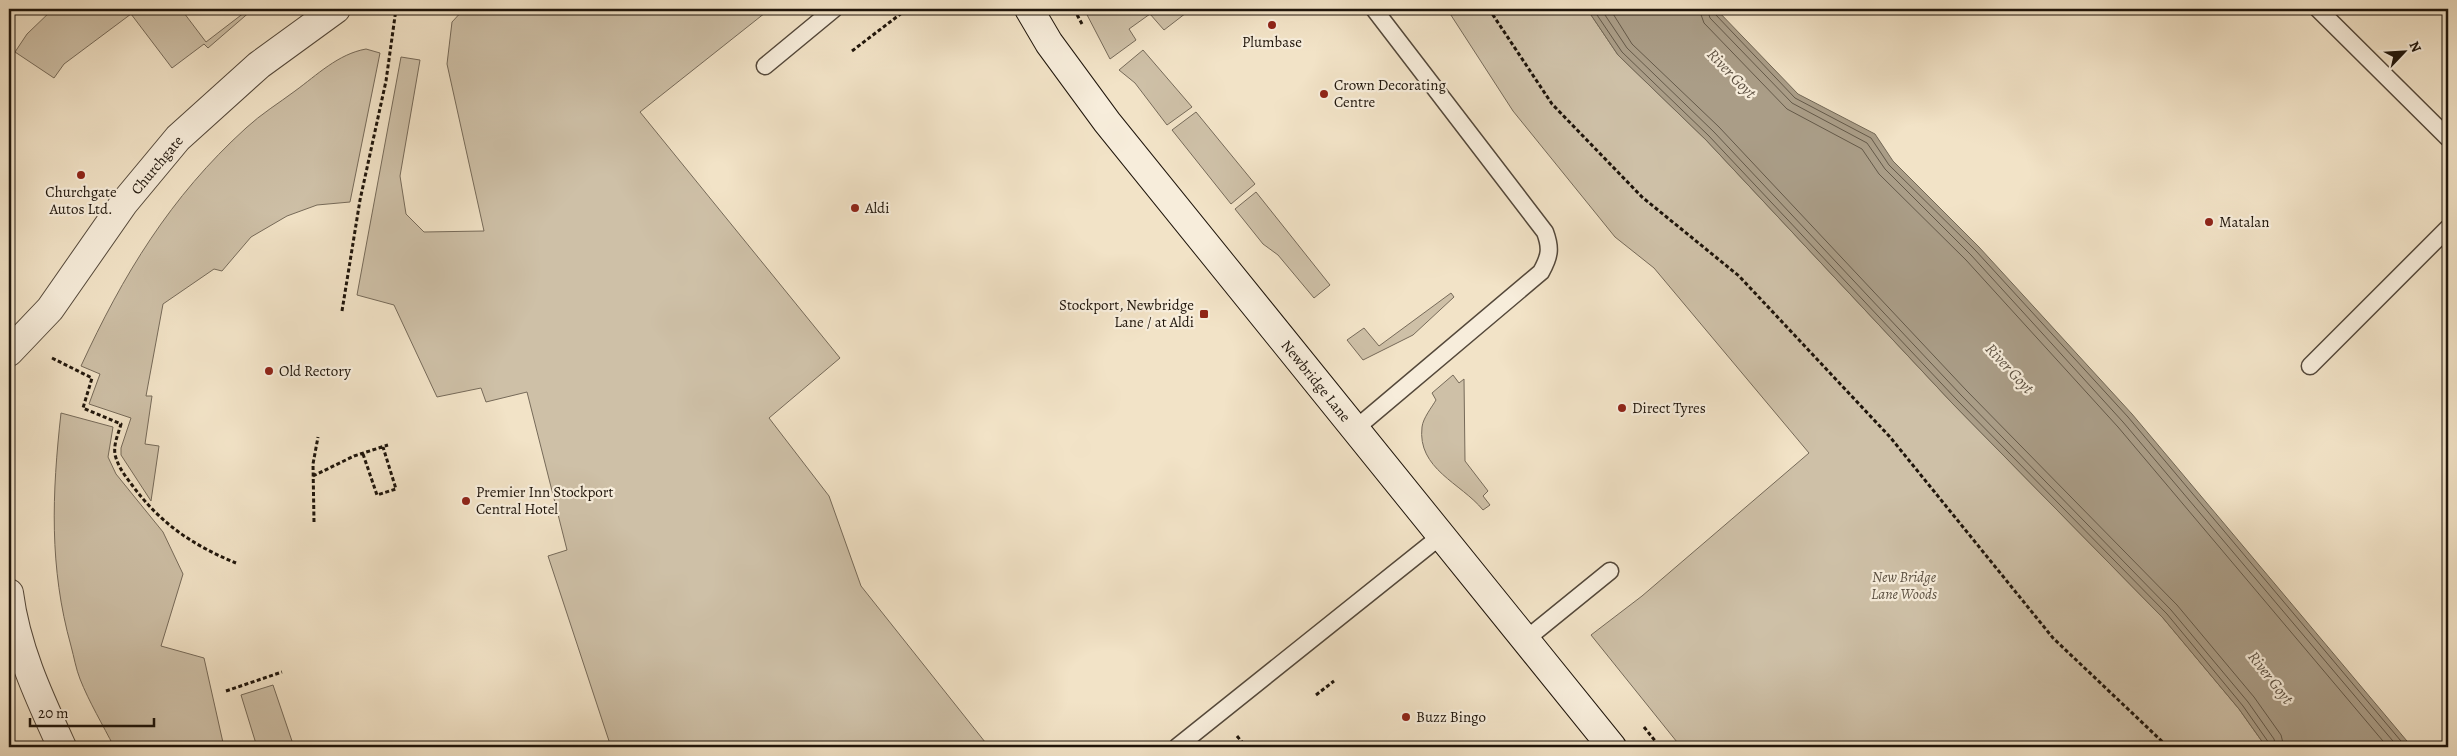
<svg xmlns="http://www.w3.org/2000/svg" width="2457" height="756" font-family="Alegreya,serif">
  <rect width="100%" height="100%" fill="#f2e3c7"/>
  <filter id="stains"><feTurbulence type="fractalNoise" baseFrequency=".004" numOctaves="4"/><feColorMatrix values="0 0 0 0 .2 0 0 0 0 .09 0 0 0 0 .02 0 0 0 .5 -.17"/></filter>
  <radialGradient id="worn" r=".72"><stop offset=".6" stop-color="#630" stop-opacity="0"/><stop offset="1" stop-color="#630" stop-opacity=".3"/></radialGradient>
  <!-- green -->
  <path fill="#cec0a7" stroke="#766a59" d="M53 9H181L206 42 249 9 252 10 208 48 204 44 172 68 131 14 64 64 54 78 15 52 27 34Z
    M464 9H770L640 112 840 358 769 418 829 496 861 586 989 747H611L548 556 567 550 527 392 486 402 481 388 437 397 394 305 357 295 401 57 420 60 400 176 406 214 424 232 484 231 447 64 452 22Z
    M1084 9H1170L1186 13 1164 30 1150 14 1129 29 1136 40 1110 59Z
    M1447 9H1587L1618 55 1706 140 1952 403 2163 618 2239 709 2266 747H1681L1591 635 1642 596 1809 453 1654 268 1615 237 1513 111Z
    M366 49 380 53 350 202 317 205 287 216 251 237 222 271 214 269 163 304 146 396H152L145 444 159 446 151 501 121 455V448L131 418 89 404 100 374 81 366C123 275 170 197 246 128 261 114 279 103 295 91 317 75 338 54 366 49Z
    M1143 50 1192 107 1167 125 1135 83 1119 70Z
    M1196 112 1255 184 1231 204 1172 130Z
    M1256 192 1330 285 1314 298 1278 255 1263 244 1235 209Z
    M1451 293 1454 297 1413 335 1363 360 1347 340 1364 328 1379 346Z
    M1453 375 1459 383 1464 379 1465 461 1488 491 1483 496 1490 505 1483 510C1461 483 1417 469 1422 427 1423 418 1432 407 1436 400L1432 393Z
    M61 413 113 427 108 457 116 474 163 532 183 574 161 646 204 658 224 747H114C103 725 89 702 80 679 76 669 74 657 71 646 49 567 52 494 61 413Z
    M273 685 294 747H257L241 695Z"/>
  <!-- water -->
  <path fill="#aa9d87" stroke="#726755" d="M1587 9H1716L1798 94 1875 134 1893 161 1979 247 2132 414 2412 747H2266L2239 709 2163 618 1952 403 1706 140 1618 55Z"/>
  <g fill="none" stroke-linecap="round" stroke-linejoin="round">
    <!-- shore -->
    <path stroke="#645949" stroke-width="1" d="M1593 9 1622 52 1709 136 1956 399 2167 614 2243 706 2269 743 2270 747
      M1601 9 1627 48 1714 132 1961 395 2171 610 2248 702 2274 739 2276 747
      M1610 9 1632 44 1719 127 1966 390 2177 605 2254 697 2281 735 2284 747
      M1699 9 1704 23 1787 109 1862 149 1879 174 1966 260 2118 427 2388 747
      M1707 9 1710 18 1792 103 1867 143 1885 169 1971 255 2123 422 2398 747
      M1713 9 1715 14 1795 98 1871 138 1889 165 1976 251 2128 417 2406 747"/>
    <!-- lane casing -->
    <g stroke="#54483a" stroke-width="19">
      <path id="lane" d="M2318 9 2448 138
        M765 66 834 9
        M2310 366 2448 228
        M1355 429 1541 272C1550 256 1551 248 1545 232L1374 9
        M1525 640 1610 571
        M1177 747 1442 535"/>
    </g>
    <!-- street casing -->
    <g stroke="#54483a" stroke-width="30">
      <path id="street" d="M9 352 50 309 124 203 178 138 259 65 336 9
        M9 593C16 648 39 697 62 747"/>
    </g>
    <!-- secondary casing -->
    <g stroke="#1f150b" stroke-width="30">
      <path id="secondary" d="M1029 9 1049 43 1107 122 1612 747"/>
    </g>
    <!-- path -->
    <path stroke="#1f150b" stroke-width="3" stroke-dasharray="4 2.5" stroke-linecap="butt" d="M1074 9 1082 24
      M1489 9 1552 104 1642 197 1739 276 1890 437 2053 638 2168 747
      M852 51 907 9
      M342 311 360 200 386 81 396 9
      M52 358 92 378 83 408 121 424C118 435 112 447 116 458 119 468 126 477 132 485 160 523 192 545 236 563
      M363 454 377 495 396 489 383 447
      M313 476 354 456 388 445
      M314 522 313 464 318 437
      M226 691 282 672
      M1316 695 1334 681
      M1644 727 1660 747
      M1237 736 1246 747"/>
    <!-- lane -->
    <use href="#lane" stroke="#f7eddb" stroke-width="16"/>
    <!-- street -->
    <use href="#street" stroke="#f7eddb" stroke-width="28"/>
    <!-- secondary -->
    <use href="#secondary" stroke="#f7eddb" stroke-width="28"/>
  </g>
  <!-- markers -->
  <g fill="#8f2418" stroke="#f7eddb" stroke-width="2">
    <circle cx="1272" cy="25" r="5"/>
    <circle cx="1324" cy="94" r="5"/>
    <circle cx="81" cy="175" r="5"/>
    <circle cx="855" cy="208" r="5"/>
    <circle cx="2209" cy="222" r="5"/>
    <rect x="1199" y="309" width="10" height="10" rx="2.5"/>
    <circle cx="269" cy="371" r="5"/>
    <circle cx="1622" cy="408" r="5"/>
    <circle cx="466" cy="501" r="5"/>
    <circle cx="1406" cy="717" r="5"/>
  </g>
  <g text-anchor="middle" stroke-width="4.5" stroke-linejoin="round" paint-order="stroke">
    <!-- poi labels -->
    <g font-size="15" fill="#1f150b" stroke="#f7eddb" text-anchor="start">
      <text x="1272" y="47" text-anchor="middle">Plumbase</text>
      <text x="1334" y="90">Crown Decorating<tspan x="1334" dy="17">Centre</tspan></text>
      <text x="81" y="197" text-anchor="middle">Churchgate<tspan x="81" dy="17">Autos Ltd.</tspan></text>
      <text x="865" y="213">Aldi</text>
      <text x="2219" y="227">Matalan</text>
      <text x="1194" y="310" text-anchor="end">Stockport, Newbridge<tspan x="1194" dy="17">Lane / at Aldi</tspan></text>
      <text x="279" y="376">Old Rectory</text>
      <text x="1632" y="413">Direct Tyres</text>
      <text x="476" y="497">Premier Inn Stockport<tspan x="476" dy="17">Central Hotel</tspan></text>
      <text x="1416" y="722">Buzz Bingo</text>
    </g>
    <!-- street labels -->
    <g font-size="15" fill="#1f150b" stroke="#f7eddb">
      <text transform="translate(157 165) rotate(-50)" y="5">Churchgate</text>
      <text transform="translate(1316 381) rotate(51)" y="5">Newbridge Lane</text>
    </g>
    <!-- park labels -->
    <g font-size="15" font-style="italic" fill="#5c5142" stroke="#f7eddb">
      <text x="1904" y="582">New Bridge<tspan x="1904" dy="17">Lane Woods</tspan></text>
    </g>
    <!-- water labels -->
    <g font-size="16" font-style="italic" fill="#5e5243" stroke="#f7eddb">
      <text transform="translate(1732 73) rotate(46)" y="6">River Goyt</text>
      <text transform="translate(2010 368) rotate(47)" y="6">River Goyt</text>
      <text transform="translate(2271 677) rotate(52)" y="6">River Goyt</text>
    </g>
  </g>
  <!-- margin -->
  <rect width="2457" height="756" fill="none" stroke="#f2e3c7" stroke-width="30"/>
  <rect x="10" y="10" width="2437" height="736" fill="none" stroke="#1f150b" stroke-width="2.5"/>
  <rect x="15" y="15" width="2427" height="726" fill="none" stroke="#1f150b"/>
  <!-- north arrow -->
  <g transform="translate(2404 52) rotate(65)" stroke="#f7eddb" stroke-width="4" paint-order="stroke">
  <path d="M0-4L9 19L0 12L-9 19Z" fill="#1f150b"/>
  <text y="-8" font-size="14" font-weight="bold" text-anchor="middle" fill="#1f150b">N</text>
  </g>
  <!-- scale -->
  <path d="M30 718v8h124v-8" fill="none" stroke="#1f150b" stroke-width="2.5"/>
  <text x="38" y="718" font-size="15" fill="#1f150b" stroke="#f7eddb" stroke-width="4" paint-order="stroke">20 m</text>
  <rect width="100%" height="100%" filter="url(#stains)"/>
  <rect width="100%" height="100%" fill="url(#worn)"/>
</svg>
